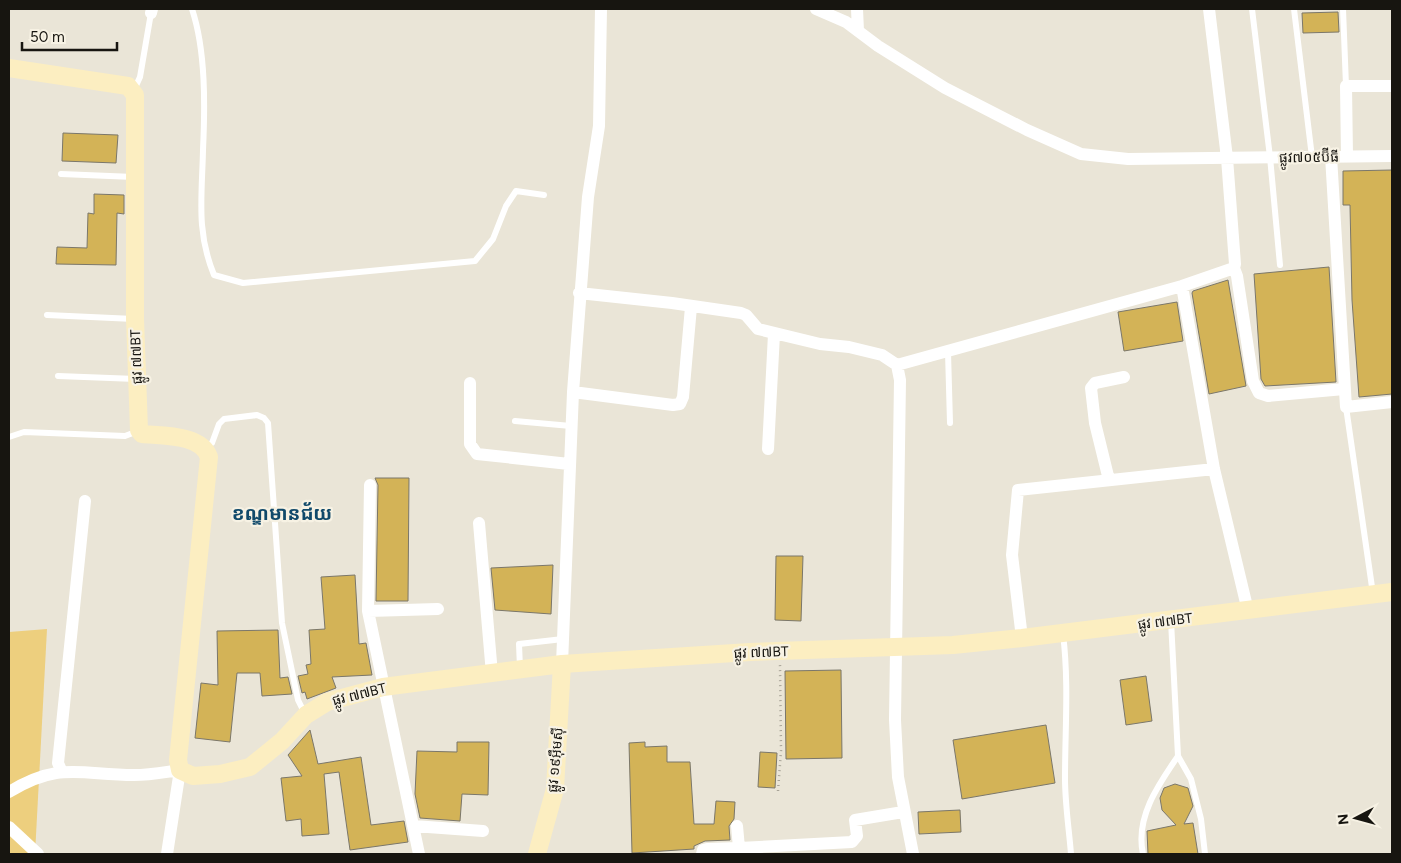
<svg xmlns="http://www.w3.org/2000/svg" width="1401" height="863" font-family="Figtree,'Noto Sans Khmer',sans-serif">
  <rect width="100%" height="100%" fill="#eae5d7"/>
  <!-- green -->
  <path fill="#edcf7e" d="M47 629 35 854H9V632Z"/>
  <!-- building -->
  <path fill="#d3b357" stroke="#7b776a" d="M1338 12 1339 32 1303 33 1302 13Z
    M63 133 118 135 116 163 62 161Z
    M1392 170V394L1359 397 1352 300 1350 205H1343V171Z
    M94 194 124 195V214L117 213 116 265 56 264 57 247 87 248 88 213 94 214Z
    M1329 267 1336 382 1265 386 1261 379 1254 274Z
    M1228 280 1246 386 1209 394 1192 293 1193 291Z
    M1177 302 1183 341 1124 351 1118 312Z
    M375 478H409L408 601H376L378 485Z
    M776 556H803L801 621 775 620Z
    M553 565 551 614 495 610 491 568Z
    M355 575 359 644 366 643 372 675 332 677 336 688 307 699 305 692 302 693 298 676 308 674 306 665 311 664 309 630 325 629 321 577Z
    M278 630 280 678 288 677 292 694 262 696 260 673H237L230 742 195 738 201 683 218 685 217 631Z
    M841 670 842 758 786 759 785 671Z
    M1146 676 1152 721 1126 725 1120 680Z
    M1046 725 1055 783 962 799 953 740Z
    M310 730 318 764 361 757 371 825 404 821 408 842 350 850 339 772 324 774 329 834 302 836 301 819 286 821 281 778 302 776 288 755Z
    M457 742H489L488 795 462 794 460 821 420 818 415 794 417 751 457 752Z
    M645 742V747L667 746V762H690L694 824H714L716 801 735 802 734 819 729 826 730 840 705 841 694 846V849L632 853 629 743Z
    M760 752 777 753 775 788 758 787Z
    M1175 784 1188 788 1193 806 1184 824 1193 823 1198 854H1148L1147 831 1176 825 1162 810 1160 798 1164 788Z
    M960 810 961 832 919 834 918 812Z"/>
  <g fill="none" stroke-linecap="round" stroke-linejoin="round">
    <!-- path -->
    <path stroke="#a8a498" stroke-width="2.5" stroke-dasharray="1 4" stroke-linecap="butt" d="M778 791 781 751 780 665"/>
    <!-- lane -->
    <path stroke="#fff" stroke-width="6" d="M192 9C206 51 205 107 203 150 202 197 196 231 214 275L243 283 475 261 493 239 506 206 516 191 544 195
      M1252 9 1270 157 1280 265
      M1294 9 1312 157
      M1343 9 1346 86
      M134 90 140 77 151 13
      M61 174 134 177
      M47 315 134 319
      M948 352 950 423
      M58 376 136 379
      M1346 407 1373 594
      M515 421 571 426
      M9 437 24 432 125 436 138 431
      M205 447 212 443 219 424 224 419 257 415 264 418 268 423 282 623 298 700 305 714
      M1171 621 1178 756 1191 779 1201 819 1205 854
      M1063 634C1069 682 1065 730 1065 778 1065 804 1069 829 1071 854
      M520 668 519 644 563 639
      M1143 854C1135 818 1158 785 1178 756"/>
    <!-- street -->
    <path stroke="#fff" stroke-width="12" d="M816 9 846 22 878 46 945 88 1027 130 1081 154 1128 159 1392 156
      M857 9 858 31
      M151 13 152 9
      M1331 156 1346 407 1392 402
      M1347 156 1346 86H1392
      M1234 268 1237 276 1253 381 1259 393 1268 396 1344 389
      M1182 286 1214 469 1248 611
      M579 293 672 303 741 313 746 315 758 329 820 344 849 347 882 355 897 365 900 380 895 720 898 777 913 854
      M897 365 1182 286 1234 268 1235 264 1227 158 1209 9
      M470 383V444L477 454 569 464
      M573 392 673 405 680 404 683 397 691 307
      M768 449 774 334
      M1109 480 1095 423 1091 388 1095 383 1124 377
      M370 485 368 611 419 854
      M479 523 492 674
      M368 611 438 609
      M1022 638 1012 555 1018 490 1214 469
      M562 664 573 392 588 197 599 126 601 9
      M61 770 58 763 85 501
      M9 792C59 761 81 775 134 775 150 775 165 772 180 770L167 854
      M414 826 483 831
      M9 827 38 854
      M739 848 852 842 857 836 855 820 903 812
      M702 854 703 850 707 849 739 848 737 826"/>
    <!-- secondary -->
    <path stroke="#fceec1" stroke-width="18" d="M9 68 128 86 135 95V319L139 430 142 434C163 436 201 434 209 457L178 760 180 770 193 776 220 774 250 767 282 741 306 715 327 702 383 687 562 664 750 652 953 645 1022 638 1392 592
      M537 854 555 789 562 664"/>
  </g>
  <g text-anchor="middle" stroke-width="4.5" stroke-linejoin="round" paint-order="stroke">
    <!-- street labels -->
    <g font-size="14" fill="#171510" stroke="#f7f2e4">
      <text transform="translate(1309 157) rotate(-1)" y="5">ផ្លូវ៧០៥ប៊ីធី</text>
      <text transform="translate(136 357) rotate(-92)" y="5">ផ្លូវ ៧៧BT</text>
      <text transform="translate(1165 621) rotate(-7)" y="5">ផ្លូវ ៧៧BT</text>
      <text transform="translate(761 652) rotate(-2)" y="5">ផ្លូវ ៧៧BT</text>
      <text transform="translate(359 694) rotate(-14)" y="5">ផ្លូវ ៧៧BT</text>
      <text transform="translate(555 760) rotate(-85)" y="5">ផ្លូវ ១៩អ៊ឹមស៊ី</text>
    </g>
    <!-- district labels -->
    <g font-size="19" font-weight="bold" fill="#10496a" stroke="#f7f2e4">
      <text x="282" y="520">ខណ្ឌមានជ័យ</text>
    </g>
  </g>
  <!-- border -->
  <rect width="1401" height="863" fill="none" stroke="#171510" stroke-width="20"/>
  <!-- north arrow -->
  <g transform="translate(1356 818) rotate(264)" stroke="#f7f2e4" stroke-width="4" paint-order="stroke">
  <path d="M0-4L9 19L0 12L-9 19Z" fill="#171510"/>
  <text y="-8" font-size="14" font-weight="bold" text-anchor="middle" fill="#171510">N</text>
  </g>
  <!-- scale -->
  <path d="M22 42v8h95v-8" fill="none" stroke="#171510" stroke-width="2.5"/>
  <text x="30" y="42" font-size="15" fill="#171510" stroke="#f7f2e4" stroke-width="4" paint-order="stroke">50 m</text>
</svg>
